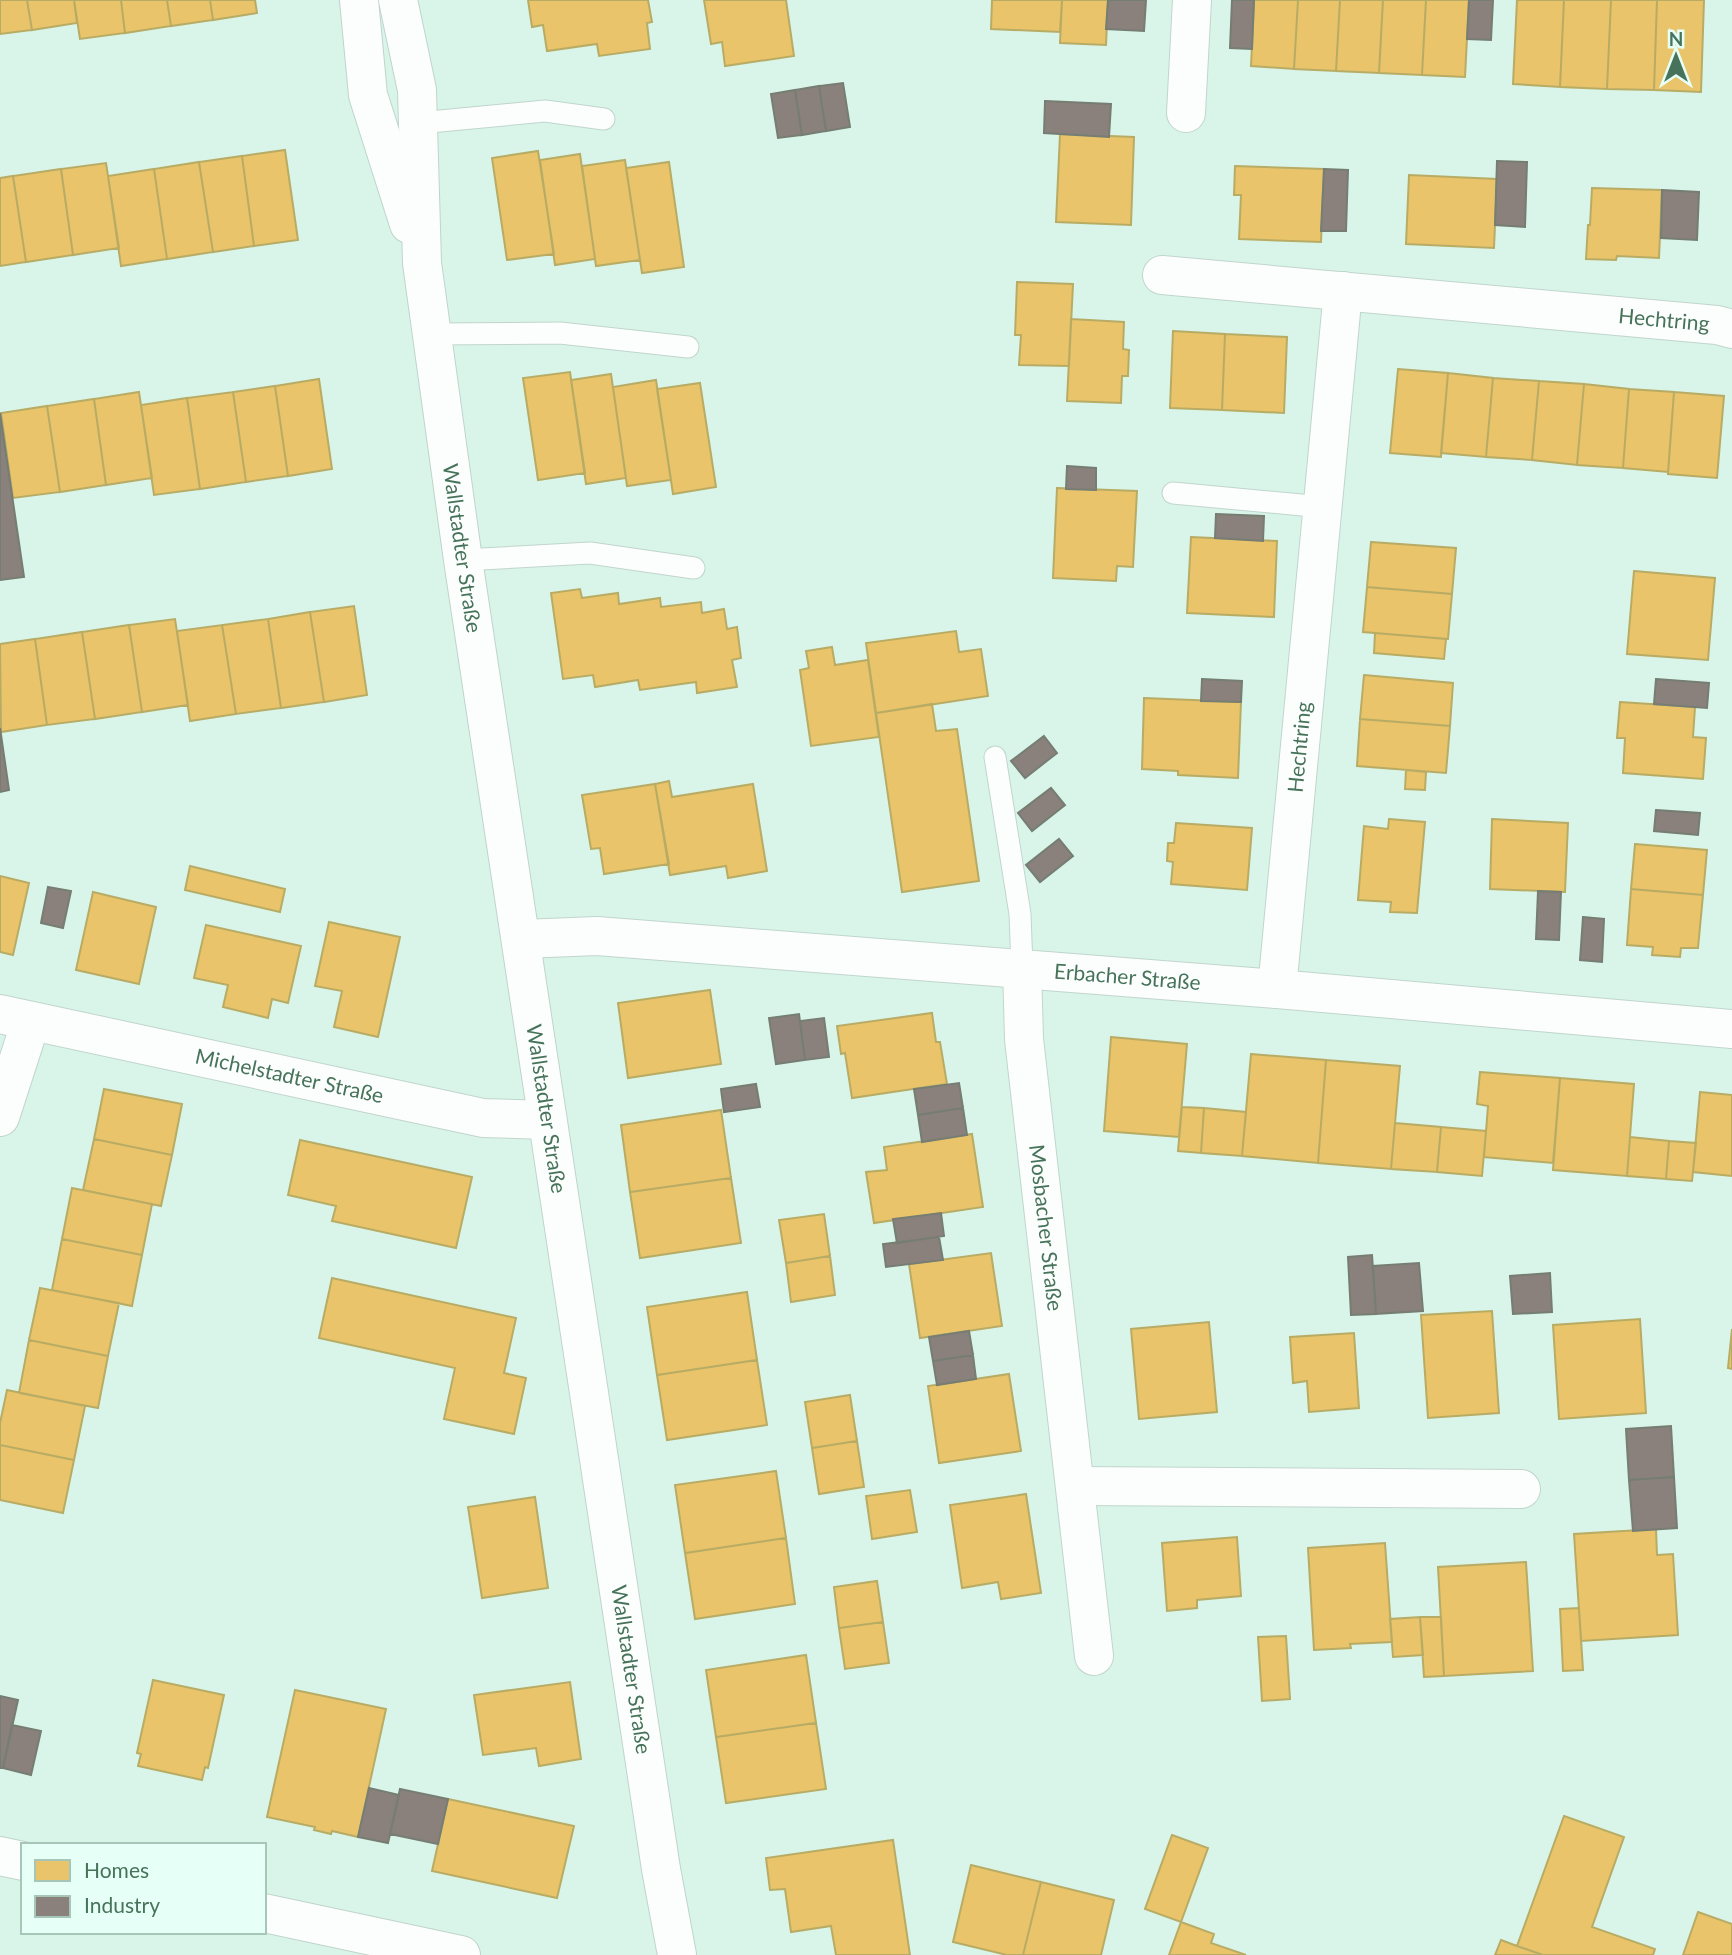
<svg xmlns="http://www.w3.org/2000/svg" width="1732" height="1955" font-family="Lato,sans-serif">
  <rect width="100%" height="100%" fill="#e6f6f1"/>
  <!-- residential -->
  <path fill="#d9f5ea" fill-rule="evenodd" d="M0 0H1732V1955H0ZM23 1845H264V1932H23Z"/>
  <!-- homes -->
  <path fill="#e9c46a" stroke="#b8ac65" stroke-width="2" d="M0 0H27L32 30 0 34Z
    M27 0H74L77 23 32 30Z
    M74 0H121L125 33 80 39Z
    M121 0H167L171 26 125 33Z
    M167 0H210L213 20 171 26Z
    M210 0H255L257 13 213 20Z
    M528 0H648L652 22 647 23 650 49 599 56 597 44 547 51 543 25 532 27Z
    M704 0H786L794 56 725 66 722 42 711 44Z
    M992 0H1062L1060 32 991 29Z
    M1062 0H1108L1106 45 1060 43Z
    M1254 0H1298L1294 69 1251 66Z
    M1298 0H1340L1336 71 1294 69Z
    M1340 0H1383L1379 73 1336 71Z
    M1383 0H1426L1422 75 1379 73Z
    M1426 0H1469L1465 77 1422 75Z
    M1517 0H1564L1560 87 1513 84Z
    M1564 0H1611L1607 89 1560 87Z
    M1611 0H1657L1654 90 1607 89Z
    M1657 0H1704L1701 92 1654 90Z
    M1060 134 1134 137 1131 225 1056 222Z
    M285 150 298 240 254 246 242 156Z
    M538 151 554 254 507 260 492 158Z
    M580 154 595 259 555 265 540 160Z
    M242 156 254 246 213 252 199 162Z
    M625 160 640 260 596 266 582 166Z
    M199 162 213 252 167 259 154 169Z
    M669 162 684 267 642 273 626 168Z
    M106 163 119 248 73 255 61 169Z
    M1235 166 1324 169 1321 242 1239 239 1241 195H1234Z
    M61 169 73 255 26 262 13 176Z
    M154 169 167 259 121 266 108 176Z
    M1409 175 1497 179 1494 248 1406 244Z
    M13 176 26 262 0 266V178Z
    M1592 188 1662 190 1659 258 1617 256 1616 260 1586 259 1588 225H1590Z
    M1017 282 1073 284 1069 366 1019 365 1021 335H1015Z
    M1071 319 1124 322 1123 349 1129 350 1128 376H1122L1121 403 1067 401Z
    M1173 331 1225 334 1222 410 1170 408Z
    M1225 334 1287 337 1284 413 1222 410Z
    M1398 369 1448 373 1441 457 1390 453Z
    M570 372 585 473 538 480 523 378Z
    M1448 373 1493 378 1486 457 1441 453Z
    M611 374 626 478 586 484 571 380Z
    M1493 378 1539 381 1532 460 1486 457Z
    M319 379 332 469 288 476 275 386Z
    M656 380 671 480 627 486 613 387Z
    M1539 381 1584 384 1577 465 1532 460Z
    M700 383 716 487 673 494 657 389Z
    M1584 384 1629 389 1623 468 1577 465Z
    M275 386 288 476 246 482 233 392Z
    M1629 389 1674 392 1668 472 1623 468Z
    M139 392 152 478 106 485 94 399Z
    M233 392 246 482 200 489 187 398Z
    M1674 392 1724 396 1717 478 1668 474Z
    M187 398 200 489 154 495 141 405Z
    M94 399 106 485 60 492 47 406Z
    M47 406 60 492 13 498 1 413Z
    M1057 488 1137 491 1133 567 1117 566 1116 581 1053 578Z
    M1191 537 1277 541 1274 617 1187 613Z
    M1371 542 1456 548 1452 594 1367 587Z
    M1634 571 1715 578 1708 660 1627 654Z
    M1367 587 1452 594 1448 639 1363 632Z
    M580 589 582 598 618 593 619 604 660 598 661 607 701 602 702 613 724 609 727 629 737 627 741 658 732 660 737 687 697 693 696 682 640 690 638 680 595 687 593 675 563 679 551 593Z
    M354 606 367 695 324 702 310 612Z
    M310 612 324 702 281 708 268 619Z
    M175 619 188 705 142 712 129 625Z
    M268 619 281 708 236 714 222 625Z
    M129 625 142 712 95 719 82 632Z
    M222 625 236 714 190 721 177 631Z
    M956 631 959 652 981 649 988 696 876 713 866 643Z
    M82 632 95 719 47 725 35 639Z
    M1375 633 1446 639 1444 659 1374 653Z
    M35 639 47 725 1 732 0 644Z
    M832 647 835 665 868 660 879 737 811 746 800 670 809 668 806 651Z
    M1364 675 1453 683 1450 726 1360 719Z
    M1144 698 1241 702 1238 778 1178 775V771L1142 769Z
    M1620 702 1695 707 1693 737 1706 738 1703 779 1623 773 1625 738H1617Z
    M932 704 936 731 957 729 979 881 902 892 876 713Z
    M1360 719 1450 726 1446 773 1357 766Z
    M1406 770 1426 772 1425 790 1405 789Z
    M669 781 672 797 753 784 767 871 728 878 726 866 670 875 655 784Z
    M655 784 669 864 604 874 600 848 591 849 582 795Z
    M1389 819 1425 822 1417 913 1390 912 1391 902 1358 900 1364 826 1388 829Z
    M1492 819 1568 823 1565 892 1490 889Z
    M1176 823 1252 828 1247 890 1171 884 1173 862 1167 861 1168 843H1174Z
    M1635 844 1707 850 1703 895 1631 889Z
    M190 866 285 889 280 912 185 890Z
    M0 876 29 883 13 955 0 952Z
    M1631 889 1703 895 1698 948H1681L1680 957 1652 955 1653 947 1627 945Z
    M93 892 156 907 139 984 76 970Z
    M329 922 400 937 378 1037 334 1027 342 991 315 986Z
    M206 925 301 946 288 1003 272 999 268 1018 223 1007 228 985 194 978Z
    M710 990 721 1064 628 1078 618 1003Z
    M932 1013 936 1042H940L947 1084 852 1098 845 1053 841 1054 837 1026Z
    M1111 1037 1187 1044 1179 1137 1104 1131Z
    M1251 1054 1326 1060 1318 1163 1242 1156Z
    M1326 1060 1400 1066 1391 1169 1318 1163Z
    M1480 1072 1560 1078 1553 1163 1484 1157 1488 1106 1477 1104Z
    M1560 1078 1634 1084 1627 1176 1553 1170Z
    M104 1089 182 1104 172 1155 94 1139Z
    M1700 1092 1732 1095V1176L1693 1172Z
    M1182 1107 1204 1108 1201 1153 1178 1151Z
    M1204 1108 1246 1112 1242 1156 1201 1153Z
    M721 1110 731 1178 630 1192 621 1125Z
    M1395 1123 1441 1127 1437 1172 1391 1169Z
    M1441 1127 1486 1131 1482 1176 1437 1172Z
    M972 1134 983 1207 874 1223 866 1172 887 1170 884 1147Z
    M1630 1137 1669 1141 1666 1179 1627 1176Z
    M94 1139 172 1155 161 1206 83 1190Z
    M300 1140 472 1177 456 1248 332 1221 336 1206 288 1195Z
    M1669 1141 1696 1143 1692 1181 1666 1179Z
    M731 1178 741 1243 640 1258 630 1192Z
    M72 1188 152 1204 142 1255 62 1239Z
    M824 1214 830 1256 786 1263 779 1220Z
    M62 1239 142 1255 132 1306 52 1290Z
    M991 1253 1002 1326 920 1338 909 1264Z
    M830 1256 835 1295 791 1302 786 1263Z
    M332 1278 516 1318 504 1373 526 1378 514 1434 444 1419 455 1368 319 1338Z
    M40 1288 119 1303 108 1356 29 1340Z
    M747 1292 757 1360 657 1375 647 1307Z
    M1492 1311 1499 1413 1428 1418 1421 1315Z
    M1640 1319 1646 1413 1559 1419 1553 1325Z
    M1209 1322 1217 1412 1139 1419 1131 1329Z
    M1732 1329V1369L1728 1368Z
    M1354 1333 1359 1408 1309 1412 1307 1381 1293 1383 1290 1337Z
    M29 1340 108 1356 98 1408 19 1393Z
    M757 1360 767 1425 667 1440 657 1375Z
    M1009 1374 1021 1451 939 1463 928 1386Z
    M7 1390 85 1406 74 1460 0 1445V1423Z
    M850 1395 857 1441 812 1448 805 1402Z
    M857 1441 864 1487 819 1494 812 1448Z
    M0 1445 74 1460 63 1513 0 1500Z
    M776 1471 786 1538 685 1553 675 1485Z
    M910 1490 917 1532 872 1539 866 1496Z
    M1026 1494 1041 1593 1001 1599 998 1582 962 1588 950 1505Z
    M535 1497 548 1588 482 1598 468 1507Z
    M1656 1529 1657 1555 1673 1554 1678 1635 1581 1641 1574 1534Z
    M1237 1537 1241 1596 1197 1600V1608L1167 1611 1162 1543Z
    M786 1538 795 1604 695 1619 685 1553Z
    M1385 1543 1392 1642 1350 1644 1351 1648 1314 1650 1308 1548Z
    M1526 1562 1533 1671 1444 1676 1438 1567Z
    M877 1581 883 1622 839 1628 834 1587Z
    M1579 1608 1583 1670 1563 1671 1560 1609Z
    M1420 1617 1423 1655 1393 1657 1390 1619Z
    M1420 1617H1441L1444 1676 1424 1677Z
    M883 1622 889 1663 845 1669 839 1628Z
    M1286 1636 1290 1699 1262 1701 1258 1637Z
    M806 1655 816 1723 716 1737 706 1670Z
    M153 1680 224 1695 208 1768 205 1767 202 1780 138 1766 141 1754 137 1753Z
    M570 1682 581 1759 539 1766 536 1748 483 1755 474 1695Z
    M295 1690 386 1709 358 1837 332 1831 331 1834 314 1830 315 1827 267 1817Z
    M816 1723 826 1789 726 1803 716 1737Z
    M448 1799 574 1826 557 1898 432 1871Z
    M1564 1816 1624 1837 1592 1927 1655 1949 1653 1955H1543L1517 1946Z
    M1172 1835 1208 1848 1181 1922 1145 1909Z
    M893 1840 910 1955H836L831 1926 791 1932 785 1889 770 1890 766 1858Z
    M971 1865 1041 1882 1023 1955H1007L953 1942Z
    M1041 1882 1114 1900 1101 1955H1023Z
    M1698 1912 1732 1924V1955H1683Z
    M1181 1922 1214 1934 1211 1943 1246 1955H1169Z
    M1501 1940 1517 1946 1543 1955H1495Z"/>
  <!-- industry -->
  <path fill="#8a817c" stroke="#767d72" stroke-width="2" d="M1108 0H1146L1144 31 1106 29Z
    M1232 0H1254L1252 49 1230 48Z
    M1469 0H1493L1491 40 1467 39Z
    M843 83 850 127 826 131 819 86Z
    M819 86 826 131 802 135 795 90Z
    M795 90 802 135 778 138 771 94Z
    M1045 101 1111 104 1109 137 1044 133Z
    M1497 161 1527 162 1525 227 1495 225Z
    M1324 169 1348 170 1346 231H1321Z
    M1662 190 1699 192 1697 240 1661 238Z
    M0 413 24 577 0 580Z
    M1067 466 1096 468V490L1066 489Z
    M1216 514 1264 516 1263 541 1215 538Z
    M1202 679 1242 681 1241 702 1201 701Z
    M1656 679 1709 683 1707 708 1654 704Z
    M0 728 9 790 0 792Z
    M1044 736 1057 753 1025 778 1011 761Z
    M1051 788 1065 805 1032 831 1018 813Z
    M1656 810 1700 813 1698 835 1654 831Z
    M1059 839 1073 856 1040 882 1026 865Z
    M48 887 71 891 63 928 41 923Z
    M1538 891 1561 892 1559 940 1536 939Z
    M1583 917 1604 919 1602 962 1580 960Z
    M799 1014 805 1060 776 1064 769 1018Z
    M824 1018 829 1057 805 1060 800 1021Z
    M959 1083 963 1108 918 1115 914 1089Z
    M756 1084 760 1107 724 1112 721 1089Z
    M963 1108 967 1135 922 1142 918 1115Z
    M941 1213 944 1236 897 1243 893 1219Z
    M939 1237 943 1260 886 1267 883 1244Z
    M1372 1255 1376 1314 1351 1315 1348 1257Z
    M1419 1263 1423 1311 1376 1314 1373 1266Z
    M1550 1273 1552 1312 1513 1314 1510 1276Z
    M969 1331 973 1355 933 1361 929 1337Z
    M973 1355 976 1379 937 1385 933 1361Z
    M1671 1426 1674 1477 1629 1480 1626 1429Z
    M1674 1477 1677 1528 1633 1531 1629 1480Z
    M0 1696 18 1700 3 1768H0Z
    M12 1725 41 1731 31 1775 3 1768Z
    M369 1788 399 1795 388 1843 358 1837Z
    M400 1789 448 1799 438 1844 390 1834Z"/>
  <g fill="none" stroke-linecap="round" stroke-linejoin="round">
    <!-- lane casing -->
    <g stroke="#c1d5cc" stroke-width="23">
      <path id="lane" d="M419 123 545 111 604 119
        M432 334 560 333 688 347
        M1173 493 1323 507
        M463 560 590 553 694 568
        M995 757 1020 914 1022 968"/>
    </g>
    <!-- street casing -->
    <g stroke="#c1d5cc" stroke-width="40">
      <g id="street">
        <path d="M1186 113 1192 0"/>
        <path id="s1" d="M1162 275 1717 325 1732 329"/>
        <path id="s2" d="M522 939 597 936 1277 989 1732 1029"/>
        <path id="s3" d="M1022 968 1024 1039 1094 1656"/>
        <path id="s4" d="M1277 989 1343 291"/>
        <path id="s5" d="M0 1014 483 1118 547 1120"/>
        <path d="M0 1117 31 1021"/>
        <path d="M1075 1486 1521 1489"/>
      </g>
    </g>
    <!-- secondary casing -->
    <g stroke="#c0d4cb" stroke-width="40">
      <g id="secondary">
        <path d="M359 0 368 95 409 224"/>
        <path id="s6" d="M398 0 417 90 422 263 463 560 661 1869 677 1955"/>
        <path d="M0 1856 23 1861"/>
        <path d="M264 1913 461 1955"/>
      </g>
    </g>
    <!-- lane -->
    <use href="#lane" stroke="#fbfefd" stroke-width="21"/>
    <!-- street -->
    <use href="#street" stroke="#fbfefd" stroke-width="38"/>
    <!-- secondary -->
    <use href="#secondary" stroke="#fbfefd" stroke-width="38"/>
  </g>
  <g text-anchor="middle" stroke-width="7" stroke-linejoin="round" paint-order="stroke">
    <!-- street labels -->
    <g font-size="21" fill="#47735a" stroke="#e6fff7">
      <text dy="7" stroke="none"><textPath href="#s1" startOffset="504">Hechtring</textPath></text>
      <text dy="7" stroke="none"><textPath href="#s6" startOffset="553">Wallstadter Straße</textPath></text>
      <text dy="7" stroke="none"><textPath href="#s4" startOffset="243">Hechtring</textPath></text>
      <text dy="7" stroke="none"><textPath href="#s2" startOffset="607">Erbacher Straße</textPath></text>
      <text dy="7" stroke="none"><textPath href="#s5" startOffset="296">Michelstadter Straße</textPath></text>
      <text dy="7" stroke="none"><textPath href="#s6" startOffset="1120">Wallstadter Straße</textPath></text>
      <text dy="7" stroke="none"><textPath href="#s3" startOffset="261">Mosbacher Straße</textPath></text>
      <text dy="7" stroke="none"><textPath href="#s6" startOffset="1687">Wallstadter Straße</textPath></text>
    </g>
  </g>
  <!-- legend -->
  <rect x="21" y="1843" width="245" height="91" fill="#e6fff7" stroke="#a6c7b8" stroke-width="2"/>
  <rect x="35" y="1860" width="35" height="21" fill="#e9c46a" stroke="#a6c7b8" stroke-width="2"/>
  <text x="84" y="1878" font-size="21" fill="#47735a">Homes</text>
  <rect x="35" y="1896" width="35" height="21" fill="#8a817c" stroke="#a6c7b8" stroke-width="2"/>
  <text x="84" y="1913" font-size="21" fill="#47735a">Industry</text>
  <!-- north arrow -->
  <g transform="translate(1676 56)" stroke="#e6fff7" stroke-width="5" paint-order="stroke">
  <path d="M0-5L12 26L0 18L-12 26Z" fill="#47735a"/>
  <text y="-10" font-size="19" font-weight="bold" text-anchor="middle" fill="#47735a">N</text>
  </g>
</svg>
